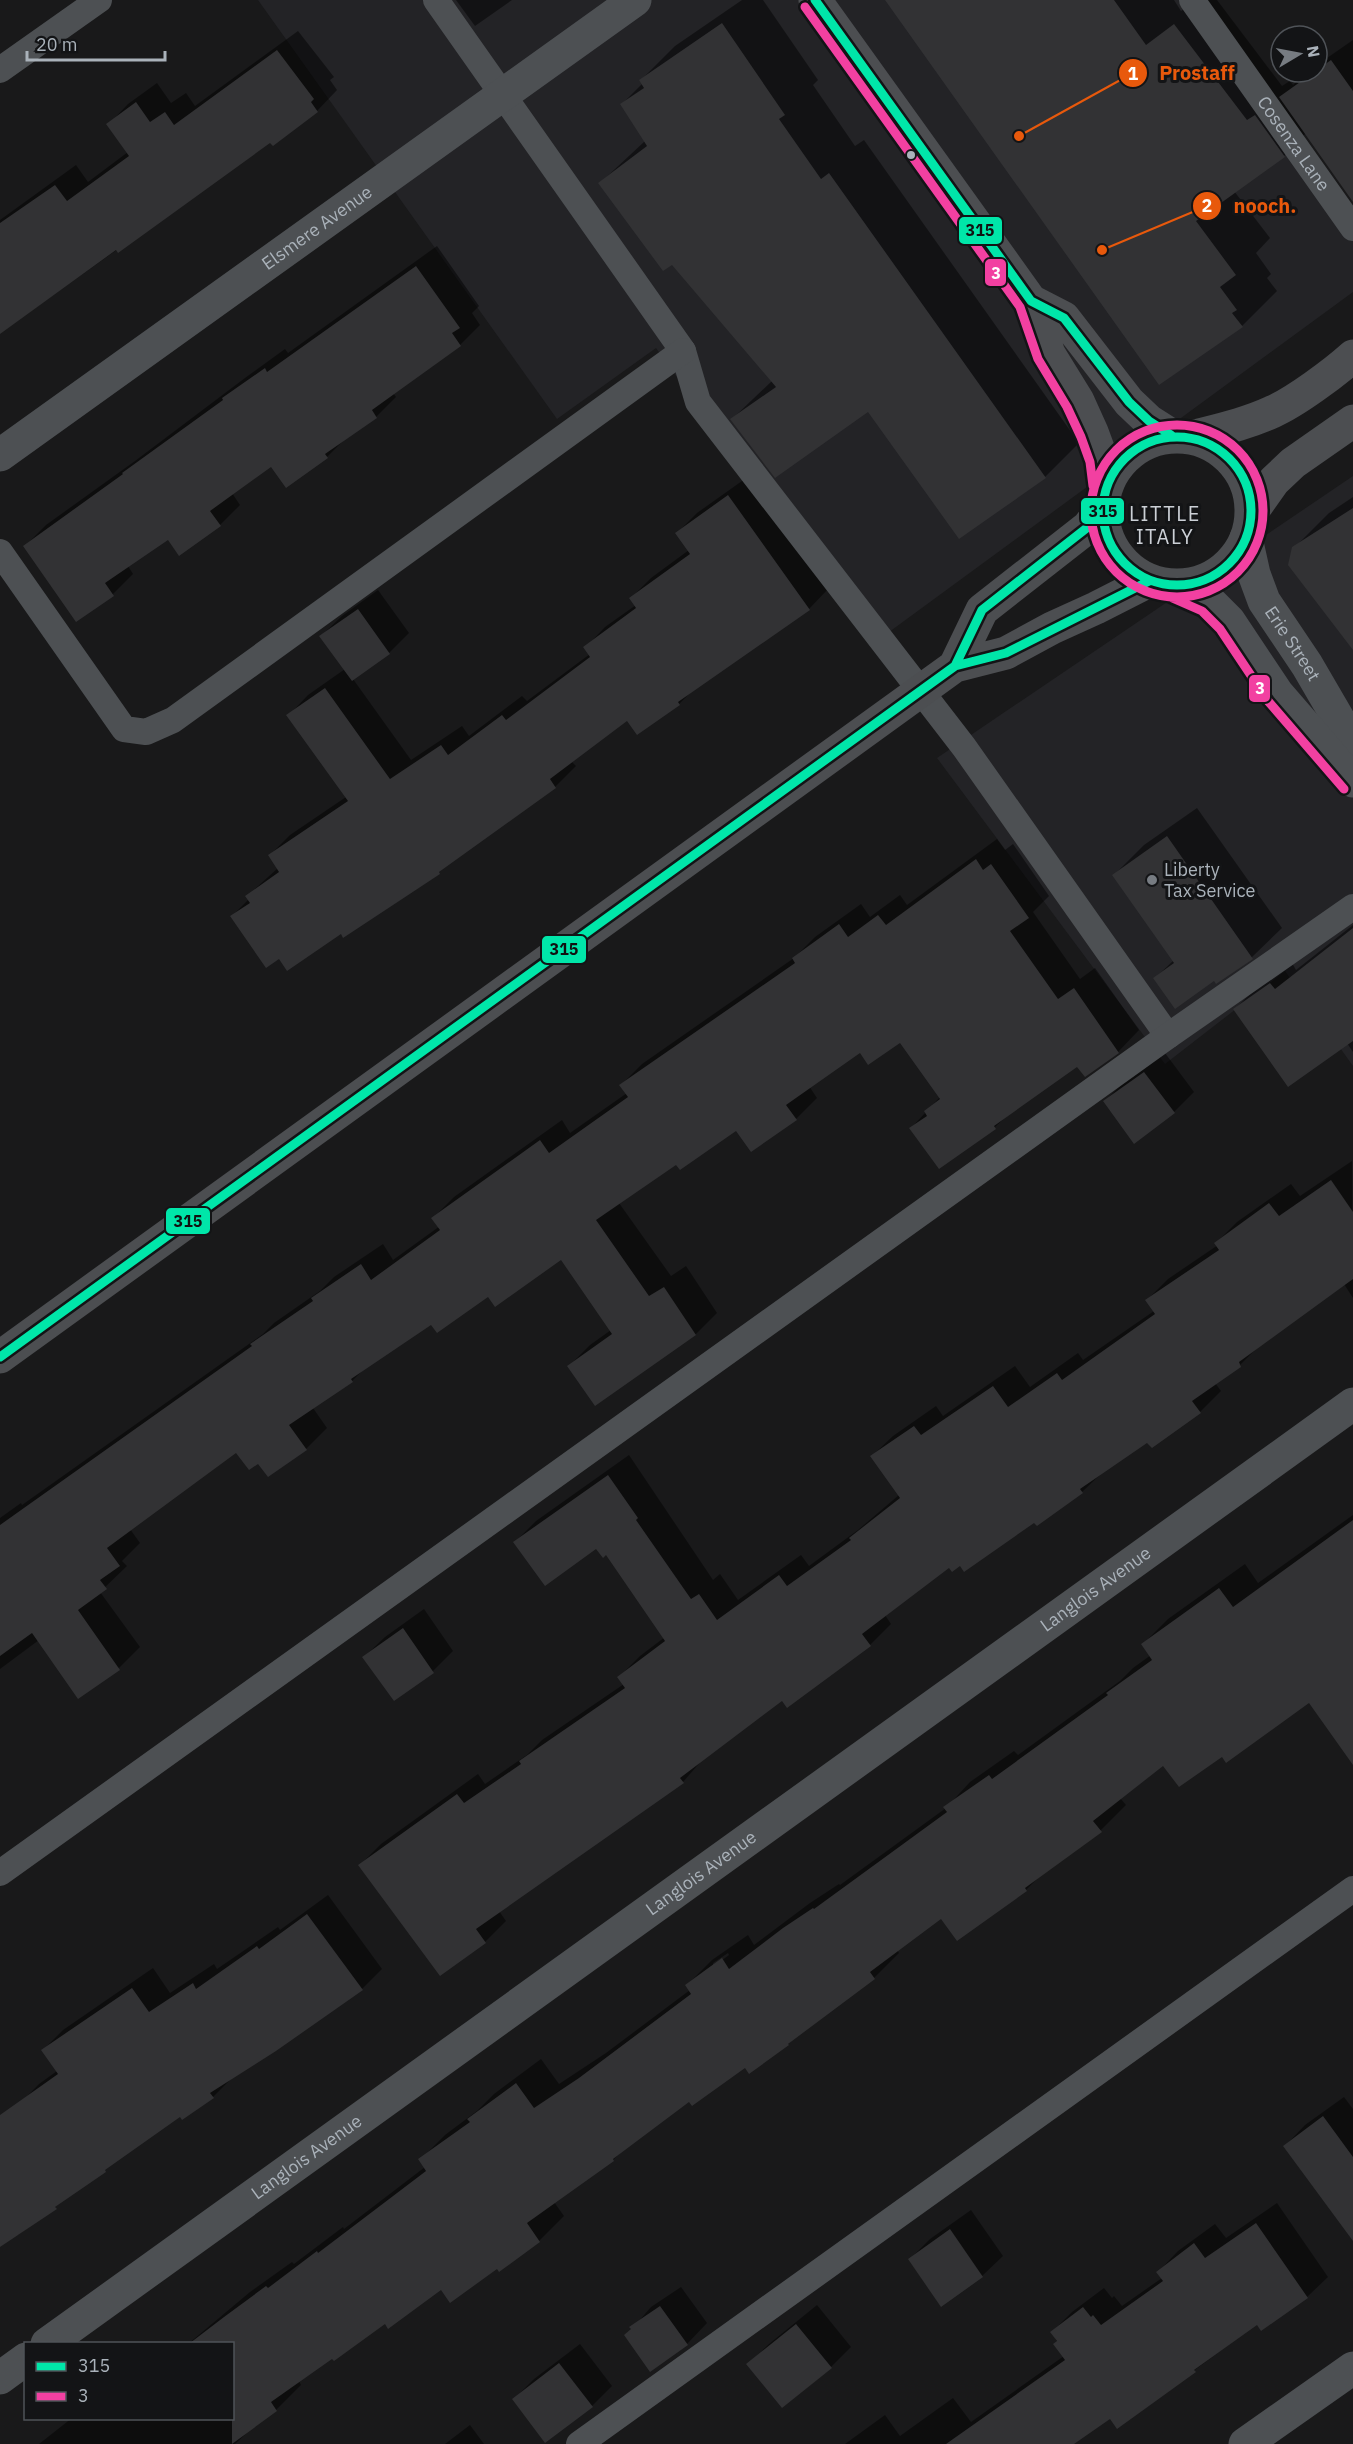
<svg xmlns="http://www.w3.org/2000/svg" width="1353" height="2444" font-family="'IBM Plex Sans',sans-serif">
  <rect width="100%" height="100%" fill="#19191a"/>
  <!-- built -->
  <path fill="#232326" d="M258 0H1182L1353 240V292L870 646 656 348 557 419Z
    M1353 476V1066L1285 971 1165 1064 937 758Z"/>
  <!-- shadow -->
  <path fill="#0007" fill-rule="evenodd" d="M456 0H512L475 26Z
    M742 0H763L818 80 813 85 855 146 864 140 1079 443 1045 477 869 410 732 419 772 381 672 263 600 183 645 141 622 104 643 83 641 80 675 46Z
    M887 0H1174L1181 11 1197 0H1217L1282 86 1290 81 1293 85 1307 72H1317V65L1353 40V199L1306 133 1284 156 1234 191 1270 238 1256 253 1271 274 1267 278 1277 291 1242 326Z
    M298 31 334 77 330 80 337 90 317 111 273 144 271 140 0 333V220L76 165 88 182 128 152 108 125 128 104 157 83 171 103 186 93 195 106Z
    M437 246 479 306 472 313 480 325 460 345 393 393 396 397 376 417 346 438 327 457 271 465 232 493 240 505 220 525 169 538 128 566 133 574 113 594 76 620 25 546 46 525 135 461 245 378 285 349 288 353Z
    M749 476 829 588 809 609 694 689 679 704 627 719 571 761 576 766 555 787 449 862 439 872 341 932 280 957 232 916 249 899 247 896 278 868 270 855 290 835 346 797 288 716 308 695 345 669 321 636 342 616 378 590 409 633 389 653 353 679 411 760 462 726 469 736 522 696 527 701 590 654 585 648 605 627 636 605 631 598 651 578 689 550 677 533 697 513Z
    M1353 497V648L1294 548 1329 513Z
    M1197 808 1282 928 1252 957 1217 982 1215 979 1155 978 1174 960 1114 875 1144 845Z
    M997 839 1005 850 1013 844 1049 896 1033 912 1080 979 1095 968 1139 1030 1118 1052 1078 1065 1010 1113 995 1127 939 1167 911 1128 940 1097 900 1041 860 1051 809 1086 817 1098 796 1119 736 1129 677 1163 619 1203 671 1276 686 1266 717 1313 696 1334 595 1404 569 1366 590 1345 611 1330 561 1258 431 1323 364 1369 352 1381 313 1408 327 1428 306 1449 259 1462 237 1451 130 1529 140 1543 122 1561 127 1566 100 1592 140 1647 119 1668 39 1640 0 1669V1518L21 1503 22 1505 263 1334 274 1323 320 1291 334 1277 383 1244 393 1260 440 1226 433 1218 454 1197 562 1120 570 1133 627 1093 621 1085 642 1064 794 958 815 937 861 904 870 917 900 895 907 905Z
    M1353 925V1052L1347 1043 1235 1009 1256 988 1292 963 1296 970Z
    M1165 1053 1194 1092 1174 1112 1105 1101 1125 1081Z
    M1352 1161 1353 1298 1344 1284 1261 1344 1240 1365 1215 1383 1221 1391 1200 1412 1148 1441 1104 1471 1082 1492 960 1564 949 1566 885 1615 891 1624 870 1645 788 1706 782 1699 703 1759 683 1782 499 1911 506 1921 485 1942 440 1974 360 1865 381 1844 478 1774 485 1784 527 1755 542 1740 624 1684 619 1677 640 1656 665 1637 606 1553 597 1547 515 1542 536 1521 629 1455 713 1580 720 1574 738 1600 801 1555 809 1566 858 1530 899 1495 872 1456 893 1436 936 1406 943 1416 1015 1366 1030 1387 1078 1353 1083 1360 1154 1311 1147 1300 1168 1279 1218 1245 1216 1243 1237 1222 1291 1184 1300 1196Z
    M1353 1515V1763L1309 1701 1222 1755 1163 1764 1120 1798 1126 1805 1101 1830 1044 1872 1026 1890 942 1917 897 1950 899 1953 874 1978 799 2033 788 2044 745 2066 689 2100 626 2147 613 2160 554 2202 564 2216 539 2241 499 2270 497 2267 441 2288 332 2357 299 2381 301 2385 276 2410 250 2430 235 2444H39L72 2418H232V2344H188L250 2292 292 2262 294 2264 343 2227 344 2229 425 2167 420 2160 445 2135 477 2111 494 2094 541 2059 559 2084 606 2053 690 1990 687 1985 712 1960 748 1935 754 1945 810 1903 839 1884 840 1885 946 1808 970 1782 1014 1751 1018 1755 1120 1681 1133 1668 1151 1655 1143 1644 1168 1619 1245 1564 1258 1583ZM728 1953 729 1955 713 1967V1963Z
    M424 1609 453 1651 433 1671 364 1657 385 1637Z
    M328 1895 382 1969 362 1989 234 2076 213 2097 180 2115 114 2162 18 2235 17 2234 0 2246V2124L39 2084 57 2071 43 2050 63 2030 153 1968 170 1993 214 1964 217 1969 278 1927 280 1930Z
    M1344 2097 1353 2109V2238L1285 2146 1305 2125Z
    M1277 2203 1328 2277 1307 2297 1262 2329 1258 2323 1118 2427 1110 2417 1071 2444H845L885 2415 900 2436 953 2398 971 2422 1064 2356 1052 2332 1072 2312 1104 2288 1112 2298 1114 2296 1122 2306 1162 2278 1158 2272 1178 2251 1215 2224 1226 2238Z
    M971 2210 1003 2256 982 2276 941 2305 910 2259 930 2239Z
    M681 2287 707 2323 687 2344 632 2329 651 2307Z
    M817 2305 851 2347 831 2367 748 2364 769 2344Z
    M580 2344 612 2386 592 2406 514 2399 534 2379Z
    M470 2425 484 2444H445Z"/>
  <!-- building -->
  <path fill="#323234" d="M885 0H1114L1146 45 1174 24 1247 120 1255 115 1285 157 1196 221 1236 275 1220 287 1237 310 1232 313 1243 327 1159 385Z
    M722 23 785 115 779 119 821 179 829 173 1046 478 959 539 868 412 775 478 730 419 776 387 672 265 663 271 598 183 647 146 620 104 644 88 639 80Z
    M277 50 314 99 311 102 318 112 273 146 270 143 118 253 116 250 0 334V223L55 185 67 201 129 156 106 124 136 102 150 122 165 112 174 125Z
    M1331 60 1353 91V202L1279 97Z
    M416 266 460 328 452 333 461 346 372 410 377 418 325 454 328 458 286 488 271 467 210 511 221 526 179 556 168 540 105 583 114 596 76 622 23 546 123 474 122 473 223 400 222 398 265 368 267 372Z
    M728 495 810 610 678 702 680 705 637 735 627 721 550 779 556 788 439 872 440 874 343 938 341 934 287 971 279 959 266 968 230 916 250 903 245 896 279 872 268 855 348 801 286 715 325 688 390 779 441 745 448 755 502 715 506 720 590 657 583 647 636 608 629 598 690 554 675 533Z
    M1353 508V650L1288 565 1292 547Z
    M358 609 390 654 352 681 319 636Z
    M1167 836 1253 959 1216 984 1214 981 1175 1009 1153 978 1174 963 1112 875Z
    M976 859 983 870 991 864 1029 918 1010 931 1058 999 1074 988 1119 1053 1085 1077 1077 1067 994 1126 996 1129 939 1169 909 1128 927 1116 924 1111 940 1099 900 1043 868 1065 860 1053 786 1105 797 1120 751 1152 736 1131 680 1170 676 1165 596 1220 649 1296 664 1287 696 1335 595 1406 567 1366 612 1334 561 1260 495 1307 488 1297 437 1333 431 1325 351 1379 353 1382 289 1425 307 1450 268 1477 258 1464 249 1470 236 1453 107 1548 120 1566 100 1580 107 1589 78 1610 120 1670 78 1699 32 1633 0 1656V1525L252 1346 250 1344 313 1301 311 1298 361 1264 371 1280 440 1230 431 1218 540 1140 549 1153 628 1097 619 1085 795 963 792 958 839 924 848 937 878 915 886 925Z
    M1353 928V1041L1288 1087 1233 1009 1270 983 1275 989Z
    M1144 1072 1175 1113 1134 1144 1103 1101Z
    M1331 1180 1353 1212V1279L1239 1362 1241 1367 1192 1401 1201 1413 1152 1448 1147 1443 1080 1489 1083 1493 1037 1526 1034 1523 964 1572 960 1566 952 1572 949 1568 862 1634 871 1646 787 1708 782 1701 680 1778 684 1783 476 1929 486 1943 440 1976 358 1865 457 1794 464 1803 521 1764 519 1761 625 1688 617 1677 665 1641 606 1555 603 1558 596 1549 545 1586 513 1542 608 1475 638 1518 636 1520 691 1599 699 1594 717 1620 779 1575 787 1586 851 1540 849 1538 900 1498 870 1456 914 1426 921 1435 993 1386 1008 1407 1057 1373 1062 1380 1155 1314 1145 1300 1219 1250 1214 1243 1269 1203 1279 1216Z
    M1353 1520V1765L1309 1703 1226 1763 1222 1757 1179 1787 1163 1766 1093 1821 1102 1832 1025 1888 1027 1891 957 1941 941 1919 870 1972 875 1979 788 2044 789 2045 749 2074 745 2068 692 2106 689 2102 613 2159 614 2161 527 2223 540 2242 499 2272 497 2269 450 2303 441 2290 388 2329 385 2324 334 2361 332 2359 271 2402 277 2411 232 2444V2343H190L224 2317 266 2286 268 2288 317 2251 318 2253 426 2171 418 2159 470 2122 467 2119 516 2083 534 2108 579 2078 691 1994 685 1985 722 1958 729 1969 783 1928 813 1908 814 1909 947 1812 943 1807 989 1775 992 1779 1108 1695 1106 1693 1152 1660 1141 1644 1219 1588 1233 1607Z
    M403 1628 434 1673 394 1701 362 1657Z
    M307 1914 363 1990 276 2051 210 2093 214 2098 182 2120 180 2117 105 2170 106 2172 55 2207 57 2209 0 2247V2115L58 2074 41 2050 132 1988 149 2012 193 1983 196 1989 257 1946 259 1949Z
    M1323 2116 1353 2157V2241L1283 2146Z
    M1256 2223 1308 2298 1261 2331 1257 2325 1194 2370 1196 2372 1117 2429 1110 2419 1074 2444H946L1065 2360 1053 2344 1057 2341 1050 2332 1083 2307 1091 2317 1093 2315 1101 2325 1163 2281 1156 2272 1194 2243 1205 2258Z
    M950 2229 983 2277 941 2307 908 2259Z
    M660 2306 688 2345 650 2372 624 2335 631 2329 629 2327Z
    M796 2324 832 2368 782 2408 746 2364Z
    M559 2363 593 2407 545 2443 512 2399Z"/>
  <g fill="none" stroke-linecap="round" stroke-linejoin="round">
    <!-- lane -->
    <g stroke="#4d5053" stroke-width="26">
      <path d="M436 0 683 351 698 402 964 747 1168 1036"/>
      <path id="s1" d="M1192 0 1353 228"/>
      <path d="M0 70 99 0"/>
      <path d="M0 552 124 729 146 732 173 720 683 351"/>
      <path d="M0 1873 1168 1036 1353 907"/>
      <path d="M579 2444 1353 1889"/>
    </g>
    <!-- street -->
    <g stroke="#4d5053" stroke-width="33">
      <path id="s2" d="M0 455 635 0"/>
      <path id="s3" d="M1246 538 1254 574 1264 601 1307 665 1353 744"/>
      <path d="M1175 586 1209 601 1229 621 1277 693 1353 781"/>
      <path id="s4" d="M47 2344 1353 1404"/>
      <path d="M0 2378 26 2359"/>
      <path d="M1245 2444 1353 2368"/>
    </g>
    <!-- secondary -->
    <path stroke="#4c4e51" stroke-width="33" d="M815 0 1031 301 1049 354 1078 401 1092 432 1102 459 1105 485
      M1031 301 1064 318 1129 402 1149 421 1171 435
      M1103 511a74 74 0 1 1 148 0a74 74 0 1 1-148 0Z
      M1191 437C1218 430 1246 424 1272 412 1295 402 1334 373 1353 356
      M1252 512 1274 481 1293 463 1353 421
      M955 666 982 610 1088 527 1101 510
      M0 1357 955 666 1006 653 1052 628 1096 608 1149 581"/>
    <!-- bus-1 casing -->
    <g stroke="#131416" stroke-width="14">
      <path id="bus-1" d="M815 0 1031 301 1064 318 1129 402 1149 421 1171 435
        M1103 511a74 74 0 1 1 148 0a74 74 0 1 1-148 0Z
        M955 666 982 610 1088 527 1101 510
        M0 1357 955 666 1006 653 1149 581"/>
    </g>
    <!-- bus-2 casing -->
    <g stroke="#131416" stroke-width="14">
      <path id="bus-2" d="M805 7 1020 307 1038 359 1067 407 1081 437 1090 462 1093 486
        M1091 511a86 86 0 1 1 172 0a86 86 0 1 1-172 0Z
        M1170 597 1202 611 1220 629 1268 701 1344 789"/>
    </g>
    <!-- bus-1 -->
    <use href="#bus-1" stroke="#00e6a9" stroke-width="9"/>
    <!-- bus-2 -->
    <use href="#bus-2" stroke="#f240a1" stroke-width="9"/>
  </g>
  <!-- markers -->
  <circle fill="#aab2ba" stroke="#131416" stroke-width="2" cx="911" cy="155" r="5"/>
  <circle fill="#777c82" stroke="#131416" stroke-width="2" cx="1152" cy="880" r="6"/>
  <g text-anchor="middle" stroke-width="6" stroke-linejoin="round" paint-order="stroke">
    <!-- street labels -->
    <g font-size="18" fill="#aab2ba" stroke="#131416">
      <text dy="6" stroke="none"><textPath href="#s1" startOffset="176">Cosenza Lane</textPath></text>
      <text dy="6" stroke="none"><textPath href="#s2" startOffset="390">Elsmere Avenue</textPath></text>
      <text dy="6" stroke="none"><textPath href="#s3" startOffset="117">Erie Street</textPath></text>
      <text dy="6" stroke="none"><textPath href="#s4" startOffset="1292">Langlois Avenue</textPath></text>
      <text dy="6" stroke="none"><textPath href="#s4" startOffset="806">Langlois Avenue</textPath></text>
      <text dy="6" stroke="none"><textPath href="#s4" startOffset="320">Langlois Avenue</textPath></text>
    </g>
    <!-- poi labels -->
    <g font-size="18" fill="#aab2ba" stroke="#131416" text-anchor="start">
      <text x="1164" y="876">Liberty<tspan x="1164" dy="21">Tax Service</tspan></text>
    </g>
    <!-- neighbourhood labels -->
    <g font-size="20" letter-spacing="1.5" fill="#ccd0d6" stroke="#131416">
      <text x="1165" y="521">LITTLE<tspan x="1165" dy="23">ITALY</tspan></text>
    </g>
  </g>
  <!-- callouts -->
  <path fill="none" stroke="#e8590c" stroke-width="2" d="M1019 136L1133 73M1102 250L1207 206"/>
  <g fill="#e8590c" stroke="#131416" stroke-width="2">
    <circle cx="1019" cy="136" r="6"/>
    <circle cx="1102" cy="250" r="6"/>
    <circle cx="1133" cy="73" r="15"/>
    <circle cx="1207" cy="206" r="15"/>
  </g>
  <g font-size="18" text-anchor="middle" font-weight="bold" fill="#fff">
    <text x="1133" y="80">1</text>
    <text x="1207" y="212">2</text>
  </g>
  <g font-size="20" text-anchor="middle" font-weight="bold" fill="#e8590c" stroke="#131416" stroke-width="6" stroke-linejoin="round" paint-order="stroke">
    <text x="1197" y="80">Prostaff</text>
    <text x="1265" y="213">nooch.</text>
  </g>
  <g stroke="#131416" stroke-width="2">
    <rect x="958" y="216" width="45" height="29" rx="6" fill="#00e6a9"/>
    <rect x="984" y="258" width="23" height="29" rx="6" fill="#f240a1"/>
    <rect x="1080" y="497" width="45" height="28" rx="6" fill="#00e6a9"/>
    <rect x="1248" y="674" width="23" height="29" rx="6" fill="#f240a1"/>
    <rect x="541" y="935" width="46" height="29" rx="6" fill="#00e6a9"/>
    <rect x="165" y="1207" width="46" height="28" rx="6" fill="#00e6a9"/>
  </g>
  <g font-size="16" text-anchor="middle" font-weight="bold" fill="#fff">
    <text x="996" y="279">3</text>
    <text x="1260" y="694">3</text>
  </g>
  <g font-size="16" text-anchor="middle" font-weight="bold" fill="#111">
    <text x="980" y="236">315</text>
    <text x="1103" y="517">315</text>
    <text x="564" y="955">315</text>
    <text x="188" y="1227">315</text>
  </g>
  <!-- legend -->
  <rect x="24" y="2342" width="210" height="78" fill="#131416" stroke="#4f5358" stroke-width="1.5"/>
  <rect x="36" y="2362" width="30" height="9" fill="#00e6a9" stroke="#4f5358" stroke-width="1.5"/>
  <text x="78" y="2372" font-size="18" fill="#aab2ba">315</text>
  <rect x="36" y="2392" width="30" height="9" fill="#f240a1" stroke="#4f5358" stroke-width="1.5"/>
  <text x="78" y="2402" font-size="18" fill="#aab2ba">3</text>
  <!-- north arrow -->
  <g transform="translate(1299 54) rotate(80)"><circle r="28" fill="#131416" stroke="#4f5358" stroke-width="1.5"/>
  <path d="M0-4.5L10 22L0 15L-10 22Z" fill="#777c82"/>
  <text y="-9" font-size="16" font-weight="bold" text-anchor="middle" fill="#aab2ba">N</text>
  </g>
  <!-- scale -->
  <path d="M27 51v9h138v-9" fill="none" stroke="#aab2ba" stroke-width="3"/>
  <text x="36" y="51" font-size="18" fill="#aab2ba" stroke="#131416" stroke-width="4.5" paint-order="stroke">20 m</text>
</svg>
